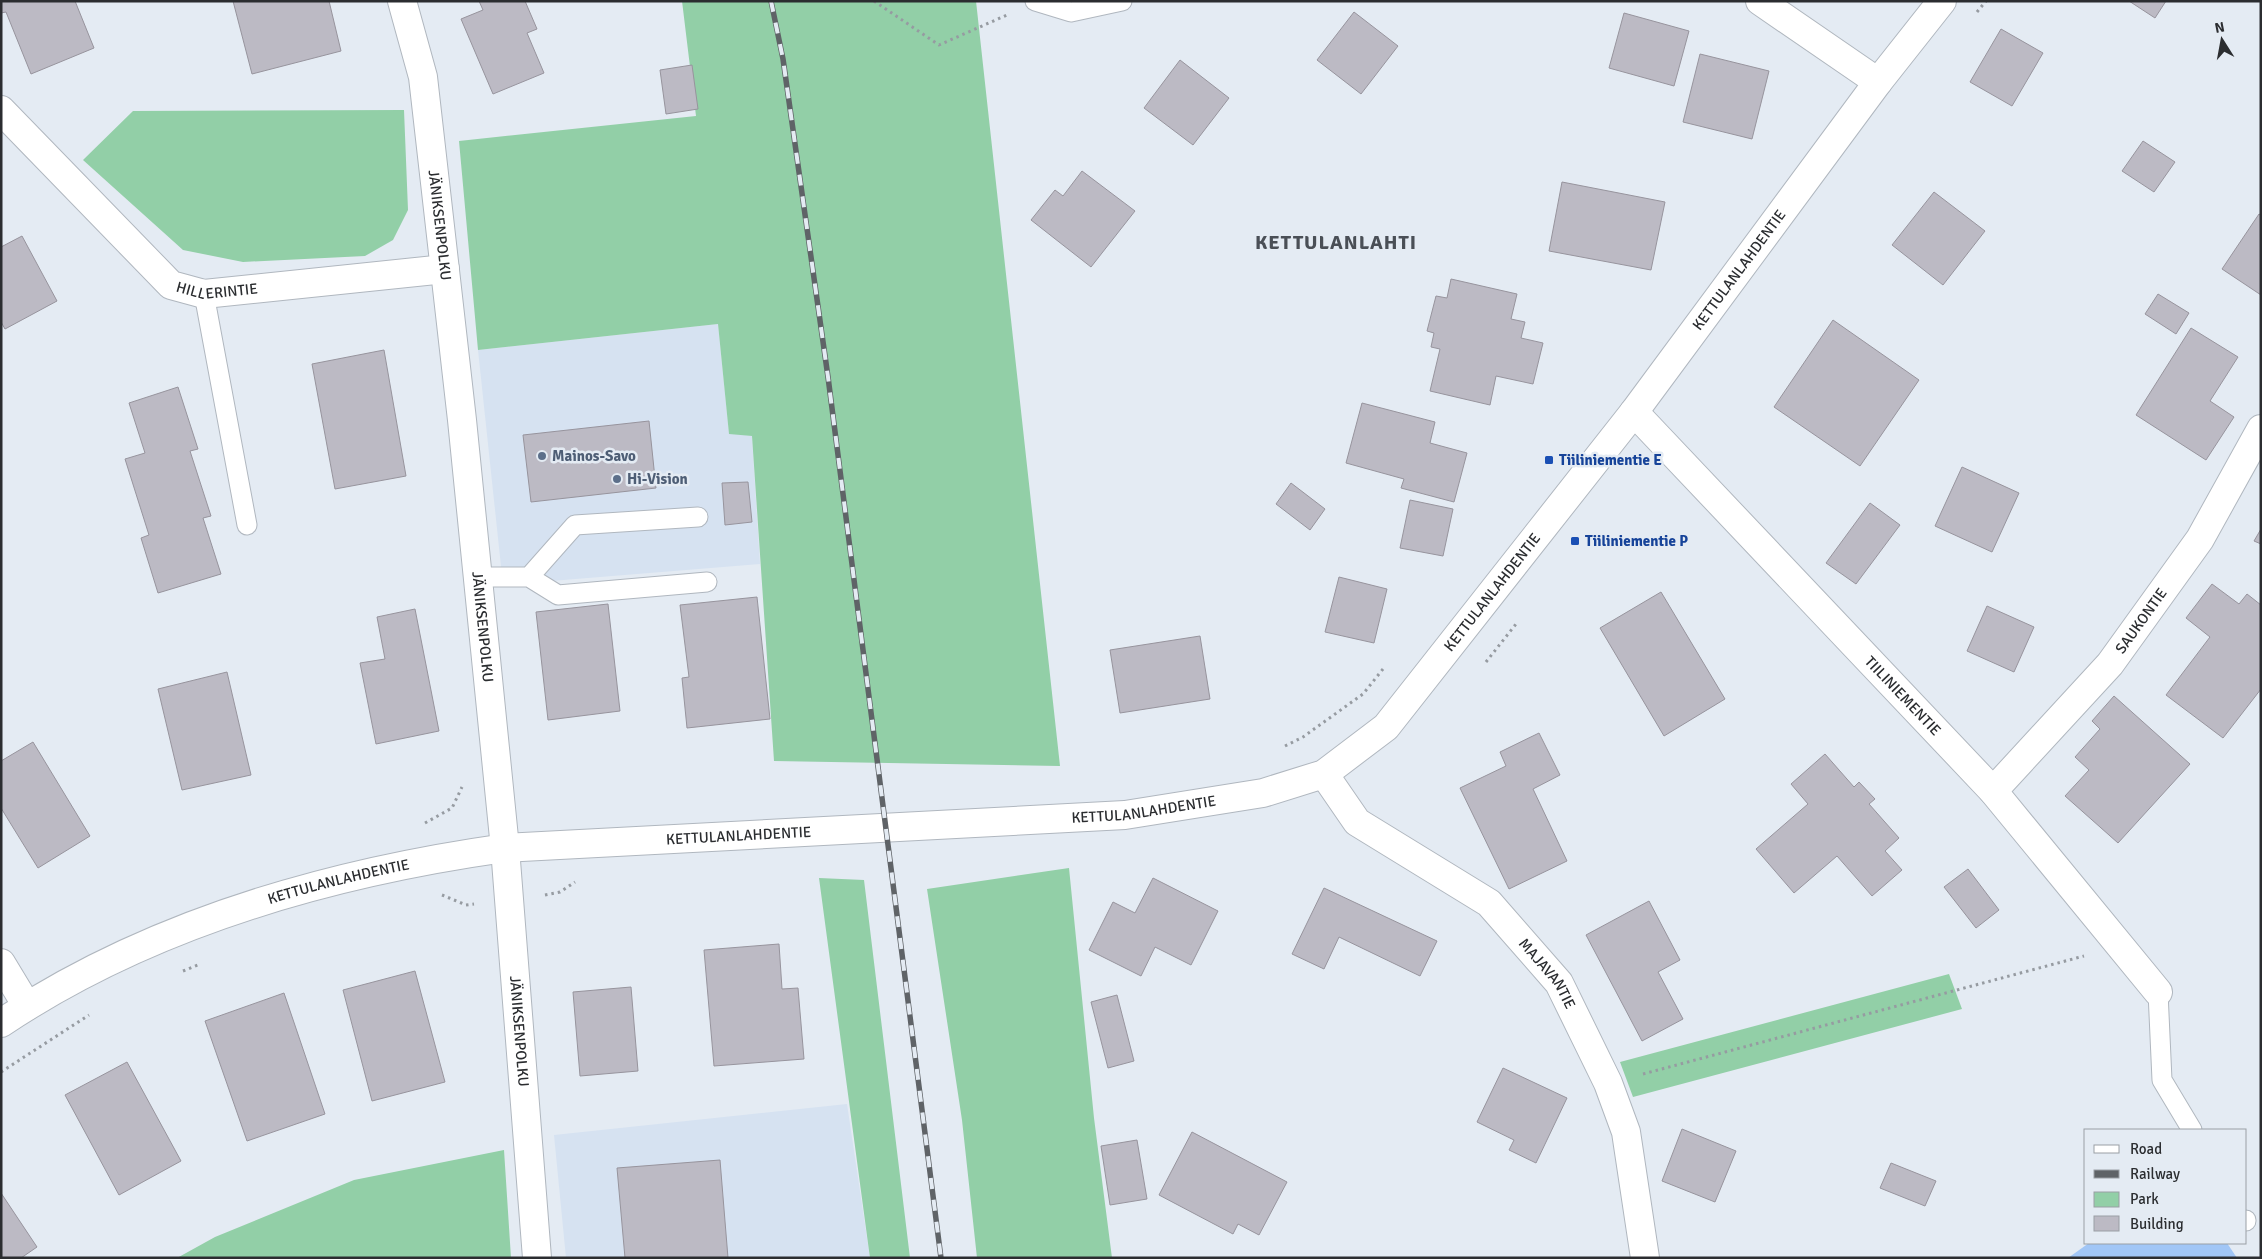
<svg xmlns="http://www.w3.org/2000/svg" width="2262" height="1259" font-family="Signika,sans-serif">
  <rect width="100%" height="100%" fill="#e4ebf3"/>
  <!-- built -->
  <path fill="#d6e2f1" d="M718 324 729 433 752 436 760 564 503 585 478 350Z
    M847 1104 870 1258H566L554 1135Z"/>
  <!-- green -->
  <path fill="#92cfa7" d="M682 1H976L1060 766 774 761 752 436 729 434 718 324 478 350 459 141 696 116Z
    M404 110 408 210 393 240 365 256 243 262 183 250 83 160 133 111Z
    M1069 868 1094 1118 1112 1258H977L962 1120 927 889Z
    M819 878 864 880 910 1258H870Z
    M1949 974 1962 1009 1633 1097 1620 1062Z
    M504 1150 511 1258H177L215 1237 354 1180Z"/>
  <!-- water -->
  <path fill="#a1c6f6" d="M2089 1243H2227L2237 1258H2068Z"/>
  <!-- building -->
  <path fill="#bcbac4" stroke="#97949d" d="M1 1H75L94 48 31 74 6 12 1 13Z
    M233 1H329L341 51 252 74Z
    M479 1H525L537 29 527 33 544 73 493 94 461 19 483 10Z
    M2129 1H2166L2155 18Z
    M1354 12 1398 46 1361 94 1317 60Z
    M1624 13 1689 31 1674 86 1609 68Z
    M2001 29 2043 53 2012 106 1970 82Z
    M1700 54 1769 71 1752 139 1683 122Z
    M1180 60 1229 98 1193 145 1144 108Z
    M692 65 698 109 666 114 660 70Z
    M2143 141 2175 162 2154 192 2122 171Z
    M1082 171 1135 211 1091 267 1031 220 1055 190 1063 196Z
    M1562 182 1665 202 1651 270 1549 251Z
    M1934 192 1985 231 1943 285 1892 245Z
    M2259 214 2261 215V295L2222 269Z
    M22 236 57 301 5 329 1 322V247Z
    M1451 279 1517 294 1511 319 1525 322 1521 338 1543 343 1533 384 1496 376 1490 405 1430 391 1440 349 1431 347 1434 333 1427 331 1436 296 1447 298Z
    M2158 294 2189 313 2176 334 2145 314Z
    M1833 320 1919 380 1860 466 1774 407Z
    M2191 328 2238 357 2210 401 2234 417 2206 460 2136 415Z
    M384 350 406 476 335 489 312 364Z
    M178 387 198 449 190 451 211 516 203 518 221 574 158 593 141 538 149 535 125 459 145 453 129 403Z
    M1362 403 1435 422 1430 443 1467 453 1454 502 1401 488 1404 479 1346 463Z
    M649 421 656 488 531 502 523 435Z
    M1962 467 2019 493 1992 552 1935 526Z
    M748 482 752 522 725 525 722 483Z
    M1291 483 1325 509 1310 530 1276 504Z
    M1410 500 1453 509 1443 556 1400 548Z
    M1870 503 1900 525 1856 584 1826 563Z
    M2261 529V544L2254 541Z
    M1339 577 1387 589 1374 643 1325 632Z
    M2212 584 2239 604 2247 594 2261 605V689L2223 738 2166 695 2210 637 2186 618Z
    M1661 592 1725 699 1664 736 1600 628Z
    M757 597 770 719 687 728 682 678 689 677 680 605Z
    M608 604 620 711 548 720 536 612Z
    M1987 606 2034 627 2014 672 1967 651Z
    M415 609 439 731 376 744 360 663 385 659 377 617Z
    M1200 636 1210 699 1120 713 1110 650Z
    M227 672 251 775 182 790 158 689Z
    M2114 696 2190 764 2118 843 2065 796 2089 770 2075 757 2100 729 2092 721Z
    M1539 733 1560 775 1533 789 1567 861 1509 889 1460 788 1506 766 1500 752Z
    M33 742 90 836 38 868 1 808V761Z
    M1825 754 1854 787 1859 782 1875 799 1869 804 1899 838 1885 851 1902 870 1872 896 1837 856 1794 893 1756 849 1808 804 1791 784Z
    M1968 869 1999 910 1976 928 1944 887Z
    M1153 878 1218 911 1191 965 1155 947 1141 976 1089 950 1113 902 1135 913Z
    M1324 888 1437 941 1420 976 1339 937 1324 969 1292 954Z
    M1649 901 1680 960 1658 972 1683 1019 1642 1041 1586 935Z
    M779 944 782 989 798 988 804 1059 714 1066 704 950Z
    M415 971 445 1082 372 1101 343 990Z
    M631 987 638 1071 580 1076 573 992Z
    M284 993 325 1114 247 1141 205 1021Z
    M1117 995 1134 1061 1108 1068 1091 1002Z
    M127 1062 181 1161 119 1195 65 1095Z
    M1503 1068 1567 1098 1536 1163 1509 1150 1514 1140 1477 1122Z
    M1682 1129 1736 1151 1715 1202 1662 1181Z
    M1192 1132 1287 1182 1259 1235 1238 1224 1233 1234 1159 1195Z
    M1137 1140 1147 1199 1110 1205 1101 1146Z
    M720 1160 728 1258H625L617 1168Z
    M1891 1163 1936 1181 1925 1206 1880 1188Z
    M1 1193 37 1247 21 1258H1Z"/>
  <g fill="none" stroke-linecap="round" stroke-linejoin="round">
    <!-- service casing -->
    <g stroke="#b0b7bf" stroke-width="21">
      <path id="service" d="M1035 1 1071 12 1122 1
        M204 294 247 525
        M479 577H529L575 525 698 517
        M529 577 558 595 707 582
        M2158 992 2162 1080 2192 1130
        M2246 1220V1221"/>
    </g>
    <!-- minor casing -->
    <g stroke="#b0b7bf" stroke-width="30">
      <g id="minor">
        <path id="s1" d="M402 1 423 77 462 420 505 848 537 1258"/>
        <path d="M1760 1 1878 82"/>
        <path id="s2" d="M1 110 171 285 204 294 445 269"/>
        <path id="s3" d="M1634 412 1993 791 2158 992"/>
        <path id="s4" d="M1324 774 1357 822 1489 903 1559 983 1608 1083 1626 1132 1645 1258"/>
        <path id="s5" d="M1993 791 2110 664 2200 539 2261 429"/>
        <path d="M1 963 27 1006"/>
      </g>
    </g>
    <!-- tertiary casing -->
    <g stroke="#b0b7bf" stroke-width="30">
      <g id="tertiary">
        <path id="s6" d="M1 1023C151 923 328 873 505 848L1125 815 1263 793 1324 774 1386 727 1634 412 1878 82 1942 1"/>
      </g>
    </g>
    <!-- path -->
    <path stroke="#969ba1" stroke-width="3" stroke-dasharray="2.5 4" stroke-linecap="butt" d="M874 1 939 45 1007 15
      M1977 12 1986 1
      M1486 662 1516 624
      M1285 746 1303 737 1363 694 1383 669
      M425 823 452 808 462 787
      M442 895 466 905 474 904
      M545 895 560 892 575 882
      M183 971 200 964
      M1 1072 89 1015
      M1643 1074 2084 956"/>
    <!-- service -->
    <use href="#service" stroke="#fff" stroke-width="19"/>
    <!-- minor -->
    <use href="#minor" stroke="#fff" stroke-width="28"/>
    <!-- tertiary -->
    <use href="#tertiary" stroke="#fff" stroke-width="28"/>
    <!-- rail casing -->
    <g stroke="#5f6367" stroke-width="5.5">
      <path id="rail" d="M771 1 783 59 828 377 941 1258"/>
    </g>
    <!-- rail -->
    <use href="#rail" stroke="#e4ebf3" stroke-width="4" stroke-dasharray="11" stroke-linecap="butt"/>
  </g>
  <!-- markers -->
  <g fill="#5c6f8a" stroke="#e4ebf3" stroke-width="2">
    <circle cx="542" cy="456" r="5"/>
    <circle cx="617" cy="479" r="5"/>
  </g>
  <g fill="#1a4fb4" stroke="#e4ebf3" stroke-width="2">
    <rect x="1544" y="455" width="10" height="10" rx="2.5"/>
    <rect x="1570" y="536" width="10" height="10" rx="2.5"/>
  </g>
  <g text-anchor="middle" stroke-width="5" stroke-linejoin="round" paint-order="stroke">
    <!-- street labels -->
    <g font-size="15" fill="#2b2d30" stroke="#e4ebf3">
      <text dy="5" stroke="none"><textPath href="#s1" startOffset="228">JÄNIKSENPOLKU</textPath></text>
      <text dy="5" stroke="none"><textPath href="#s6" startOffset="2018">KETTULANLAHDENTIE</textPath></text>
      <text dy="5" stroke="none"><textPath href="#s2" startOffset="291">HILLERINTIE</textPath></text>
      <text dy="5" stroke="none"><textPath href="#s6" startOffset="1612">KETTULANLAHDENTIE</textPath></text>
      <text dy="5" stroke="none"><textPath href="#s5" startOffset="226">SAUKONTIE</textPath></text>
      <text dy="5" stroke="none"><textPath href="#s1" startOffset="632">JÄNIKSENPOLKU</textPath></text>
      <text dy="5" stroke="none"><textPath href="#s3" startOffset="391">TIILINIEMENTIE</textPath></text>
      <text dy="5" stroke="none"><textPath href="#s6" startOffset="1178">KETTULANLAHDENTIE</textPath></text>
      <text dy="5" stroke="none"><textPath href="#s6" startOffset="772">KETTULANLAHDENTIE</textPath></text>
      <text dy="5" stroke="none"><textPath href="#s6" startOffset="368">KETTULANLAHDENTIE</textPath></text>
      <text dy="5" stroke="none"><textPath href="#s4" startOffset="305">MAJAVANTIE</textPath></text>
      <text dy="5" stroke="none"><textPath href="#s1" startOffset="1038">JÄNIKSENPOLKU</textPath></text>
    </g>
    <!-- service labels -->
    <g font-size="15" font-weight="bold" fill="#4e5e75" stroke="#e4ebf3" text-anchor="start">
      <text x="552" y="461">Mainos-Savo</text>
      <text x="627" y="484">Hi-Vision</text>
    </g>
    <!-- transit labels -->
    <g font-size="15" font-weight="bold" fill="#164399" stroke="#e4ebf3" text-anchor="start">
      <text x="1559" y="465">Tiiliniementie E</text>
      <text x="1585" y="546">Tiiliniementie P</text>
    </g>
    <!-- district labels -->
    <g font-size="20" font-weight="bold" letter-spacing="1" fill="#4a4f56" stroke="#e4ebf3">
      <text x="1336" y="249">KETTULANLAHTI</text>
    </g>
  </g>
  <!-- border -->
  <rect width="2262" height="1259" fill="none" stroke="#2b2d30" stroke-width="5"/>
  <!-- legend -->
  <rect x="2084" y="1129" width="162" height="115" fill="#e4ebf3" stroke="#9a9fa5"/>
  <rect x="2094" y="1145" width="25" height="8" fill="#ffffff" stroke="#9a9fa5"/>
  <text x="2130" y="1154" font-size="15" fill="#2b2d30">Road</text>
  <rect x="2094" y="1170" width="25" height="8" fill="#5f6367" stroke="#9a9fa5"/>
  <text x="2130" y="1179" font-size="15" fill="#2b2d30">Railway</text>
  <rect x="2094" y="1192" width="25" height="15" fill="#92cfa7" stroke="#9a9fa5"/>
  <text x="2130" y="1204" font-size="15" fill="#2b2d30">Park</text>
  <rect x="2094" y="1216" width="25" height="15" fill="#bcbac4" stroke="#9a9fa5"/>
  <text x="2130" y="1229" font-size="15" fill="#2b2d30">Building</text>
  <!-- north arrow -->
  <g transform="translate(2222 40) rotate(349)" stroke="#e4ebf3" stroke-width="4" paint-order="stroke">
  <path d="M0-4L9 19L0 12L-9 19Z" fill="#2b2d30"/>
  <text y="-8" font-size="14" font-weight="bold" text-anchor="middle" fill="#2b2d30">N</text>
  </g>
</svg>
